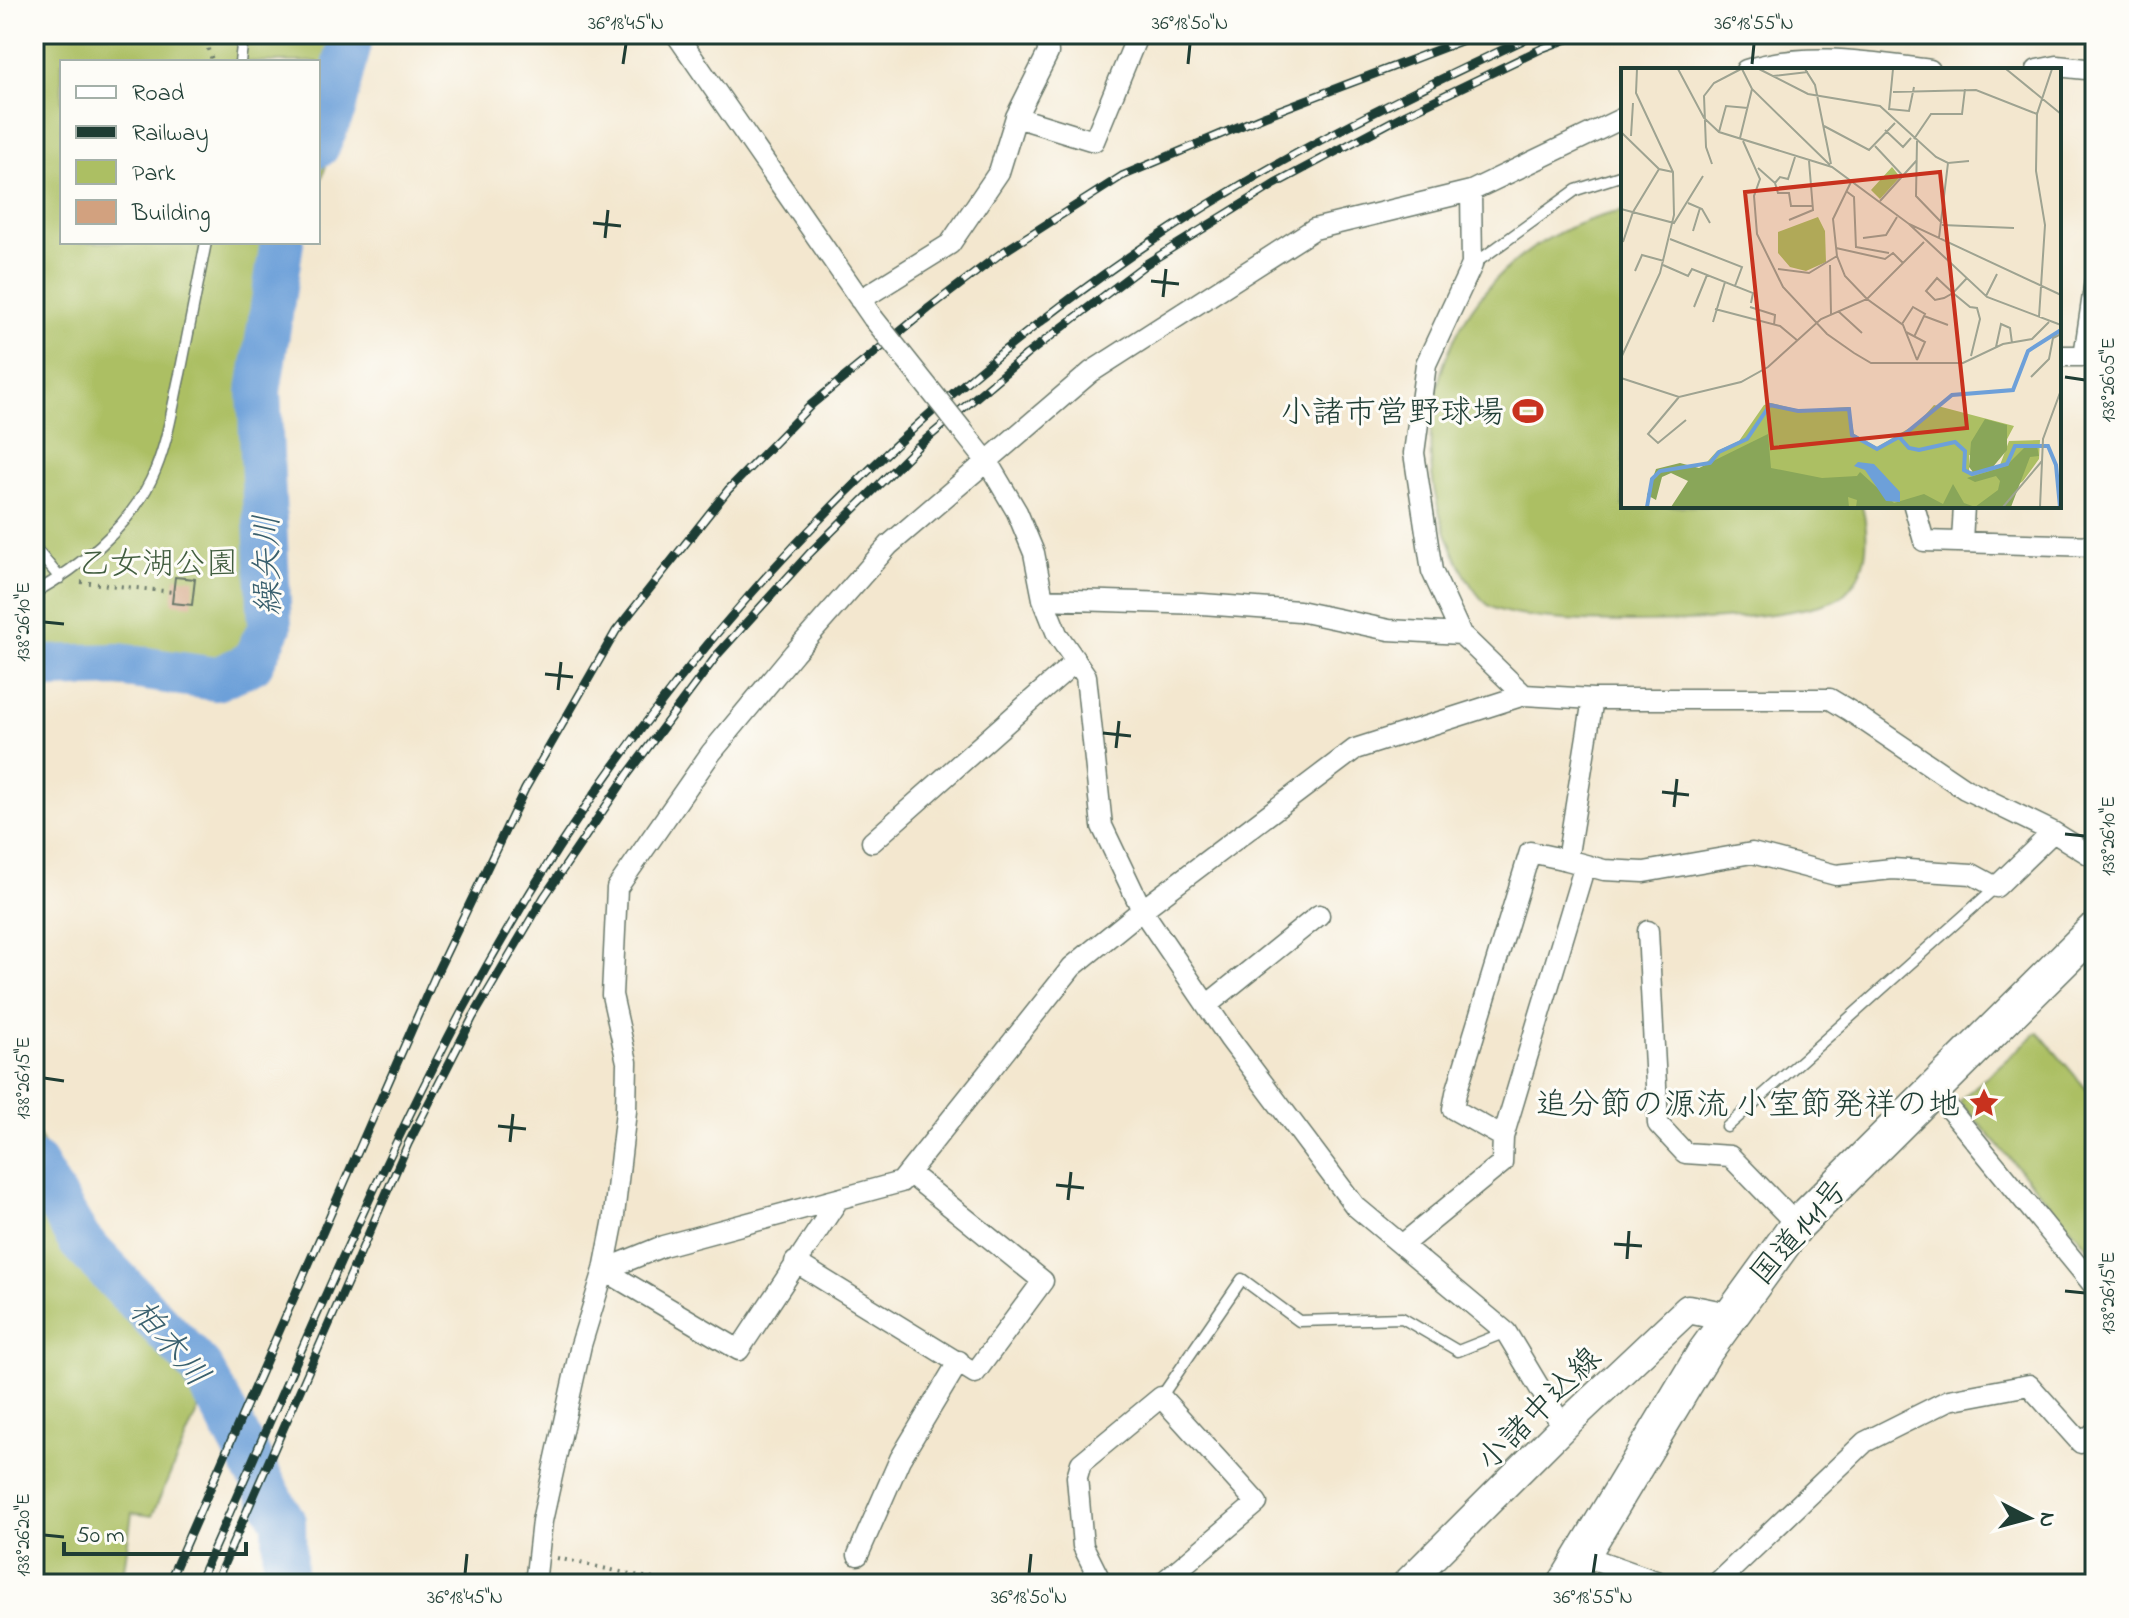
<svg xmlns="http://www.w3.org/2000/svg" width="2129" height="1618" font-family="'Indie Flower','Klee One',sans-serif">
  <rect width="100%" height="100%" fill="#fdfcf7"/>
  <filter id="ink" filterUnits="userSpaceOnUse"><feTurbulence type="fractalNoise" baseFrequency=".0125" numOctaves="2"/><feDisplacementMap in="SourceGraphic" scale="16" xChannelSelector="R" yChannelSelector="G"/><feConvolveMatrix kernelMatrix="1 2 1 2 8 2 1 2 1" color-interpolation-filters="sRGB"/></filter>
  <filter id="wash" filterUnits="userSpaceOnUse"><feTurbulence type="fractalNoise" baseFrequency=".006" numOctaves="4" result="noise"/><feDisplacementMap in="SourceGraphic" scale="32" xChannelSelector="R" yChannelSelector="G"/><feGaussianBlur stdDeviation="1.8" result="paint"/><feColorMatrix in="noise" values="0 0 0 0 0 0 0 0 0 0 0 0 0 0 0 0 0 1.4 0 .05"/><feComposite in="paint" operator="in"/></filter>
  <g filter="url(#wash)">
    <rect width="100%" height="100%" fill="#f3e7cf"/>
    <!-- green -->
    <path fill="#acbf63" stroke="#667e4c" stroke-width="2" d="M34 34H370L318 189V62H62V242H300L293 264 273 440 286 615 271 669C248 679 220 693 194 694 159 695 59 670 34 690Z
      M1623 211V506H1862C1870 538 1869 572 1843 595 1809 625 1520 633 1487 604 1465 585 1445 535 1438 507 1405 371 1483 239 1623 211Z
      M2038 1032 2095 1099V1255L1959 1101Z
      M34 1127 85 1223 127 1279 215 1371 152 1516 132 1513 122 1584H34Z"/>
    <g fill="none" stroke-linecap="round" stroke-linejoin="round">
      <!-- river -->
      <path stroke="#6da0d9" stroke-width="44" d="M318 146 334 109 352 34
        M34 671 42 667 119 665 216 679 252 663 270 627 259 391 282 242
        M34 1163 80 1241 201 1368 284 1522 285 1584"/>
    </g>
    <g id="blocks">
      <!-- building -->
      <path fill="#d2a17f" d="M175 577 195 579 192 605 172 603Z"/>
    </g>
  </g>
  <g filter="url(#ink)">
    <use href="#blocks" fill-opacity="0" stroke="#69786a" stroke-width="2"/>
    <g fill="none" stroke-linecap="round" stroke-linejoin="round">
      <!-- service casing -->
      <g stroke="#69786a" stroke-width="13">
        <path id="service" d="M239 34 242 46 240 62
          M1474 264 1576 190 1623 175
          M34 547 60 578
          M34 593C80 567 127 529 151 480 167 447 172 409 180 374 189 330 197 286 206 242
          M1727 1127 1996 887
          M1161 1397 1242 1279 1299 1321 1402 1318 1458 1351 1506 1332"/>
      </g>
      <!-- minor casing -->
      <g stroke="#69786a" stroke-width="23">
        <path id="minor" d="M676 34 873 318
          M1746 70C1806 51 1868 62 1930 70
          M2037 70 2057 66 2095 70
          M1016 117 1094 141 1138 34
          M1471 191 1472 265 1426 364 1414 453 1432 571 1461 634 1524 695
          M860 300 950 244 999 172 1016 117 1048 53 1047 34
          M2059 356H2084L2095 281
          M962 430 988 463 1017 512 1034 553 1043 599 1057 634 1086 676 1102 826 1142 910 1229 1038 1355 1206 1506 1332 1563 1427
          M1914 506 1924 541 2095 546
          M1962 541 1964 506
          M1043 599 1202 604 1299 611 1389 630 1461 634
          M872 842 1076 661
          M1567 860 1604 870 1644 872 1752 853 1836 875 1892 869 1972 874 1996 887 2053 832
          M1648 931 1658 1124 1685 1153 1730 1156 1797 1225
          M1207 1005 1319 915
          M1932 1088 2095 1287
          M1503 1137 1585 865
          M1403 1244 1502 1163 1503 1137 1453 1109 1456 1093 1530 852 1567 860 1593 699
          M795 1262 975 1373 1043 1281 909 1173
          M604 1270 663 1246 901 1182 1072 967 1142 910 1355 749 1524 695 1593 699H1830L1850 711 1965 789 2053 832 2095 858
          M604 1270 739 1350 838 1200
          M858 1555 900 1459 959 1361
          M1582 1555 1664 1584
          M535 1584 542 1521 581 1345 604 1270 613 1224 626 1111 627 1062 612 995 617 888 711 753 794 653 889 545 1091 372 1314 229 1471 191 1623 118
          M1102 1584 1083 1546 1077 1477 1081 1463 1161 1397 1257 1503 1161 1584
          M1716 1584 1865 1442 1949 1400 2029 1385 2081 1443 2095 1432"/>
      </g>
      <!-- secondary casing -->
      <g stroke="#69786a" stroke-width="31">
        <path id="secondary" d="M1406 1584 1563 1427 1688 1309 1728 1317"/>
      </g>
      <!-- trunk casing -->
      <g stroke="#69786a" stroke-width="37">
        <path id="trunk" d="M1565 1584 1704 1353 1797 1225 2095 929"/>
      </g>
      <!-- path -->
      <path stroke="#69786a" stroke-width="4" stroke-dasharray="2 6" stroke-linecap="butt" d="M202 34 213 62
        M81 582 173 592
        M557 1558 676 1584"/>
      <!-- service -->
      <use href="#service" stroke="#fff" stroke-width="10"/>
      <!-- minor -->
      <use href="#minor" stroke="#fff" stroke-width="20"/>
      <!-- secondary -->
      <use href="#secondary" stroke="#fff" stroke-width="28"/>
      <!-- trunk -->
      <use href="#trunk" stroke="#fff" stroke-width="34"/>
      <!-- rail casing -->
      <g stroke="#1f3d34" stroke-width="9">
        <path id="rail" d="M168 1584 436 974 525 789 616 631 728 490 812 404 929 308 1000 254 1122 176 1264 116 1479 34
          M198 1584C283 1394 363 1200 460 1015 622 710 851 448 1136 252 1261 165 1399 98 1536 34
          M215 1584 408 1144 473 1017 544 897 628 774 718 654 809 554 916 448 1026 355 1146 264 1275 184 1406 114 1543 48 1581 34"/>
      </g>
      <!-- rail -->
      <use href="#rail" stroke="#fdfcf7" stroke-width="6" stroke-dasharray="18" stroke-linecap="butt"/>
      <!-- minor-bridge casing -->
      <g stroke="#69786a" stroke-width="23" stroke-linecap="butt">
        <path id="minor-bridge" d="M873 318 962 430"/>
      </g>
      <!-- minor-bridge -->
      <use href="#minor-bridge" stroke="#fff" stroke-width="20"/>
    </g>
  </g>
  <!-- ticks -->
  <path fill="none" stroke="#1f3d34" stroke-width="3" d="M623 64 626 44M1188 64 1190 44M1752 64 1754 44M593 223 621 226M605 238 608 210M1151 281 1179 284M1163 297 1166 269M2065 377 2085 380M44 622 64 624M545 674 573 677M558 690 561 662M1103 733 1131 736M1116 748 1119 721M1662 792 1689 795M1674 807 1677 779M2065 834 2085 836M44 1078 64 1081M498 1126 526 1129M510 1142 513 1114M1056 1185 1084 1188M1068 1200 1071 1172M1614 1244 1642 1246M1627 1259 1629 1231M2065 1291 2085 1293M44 1535 64 1537M465 1574 467 1554M1029 1574 1031 1554M1593 1574 1596 1554"/>
  <!-- icons -->
  <defs>
    <g id="stadium-bare" transform="scale(2.4)"><path d="M0-5a6.5 5 0 1 0 0 10a6.5 5 0 1 0 0-10ZM-3.5-1.8h7v3.6h-7Z" fill="#c8321e" stroke="#fdfcf7" stroke-width="2.5" paint-order="stroke"/></g>
    <g id="sight-bare" transform="scale(2.4)"><path d="M0-6L1.8-2.2L6-1.7L2.9 1.2L3.7 5.4L0 3.3L-3.7 5.4L-2.9 1.2L-6-1.7L-1.8-2.2Z" fill="#c8321e" stroke="#fdfcf7" stroke-width="2.5" paint-order="stroke"/></g>
  </defs>
  <g fill-rule="evenodd">
    <use href="#stadium-bare" x="1528" y="411"/>
    <use href="#sight-bare" x="1984" y="1103"/>
  </g>
  <g text-anchor="middle" stroke-width="6" stroke-linejoin="round" paint-order="stroke">
    <!-- poi labels -->
    <g font-size="32" fill="#1f3d34" stroke="#fdfcf7" text-anchor="end">
      <text x="1504" y="422">小諸市営野球場</text>
      <text x="1960" y="1114">追分節の源流 小室節発祥の地</text>
    </g>
    <!-- park labels -->
    <g font-size="32" fill="#425e40" stroke="#fdfcf7">
      <text x="158" y="573">乙女湖公園</text>
    </g>
    <!-- street labels -->
    <g font-size="32" fill="#1f3d34" stroke="#fdfcf7">
      <text transform="translate(1798 1231) rotate(-49)" y="11">国道141号</text>
      <text transform="translate(1538 1408) rotate(-45)" y="11">小諸中込線</text>
    </g>
    <!-- water labels -->
    <g font-size="34" font-style="italic" fill="#3a606e" stroke="#fdfcf7">
      <text transform="translate(266 565) rotate(-91)" y="12">繰矢川</text>
      <text transform="translate(171 1342) rotate(50)" y="12">柏木川</text>
    </g>
  </g>
  <!-- overview -->
  <g transform="translate(1621 68)">
    <rect width="440" height="440" fill="#f3e7cf"/>
    <path d="M271 99 279 109 259 131 250 122ZM197 149 204 163 205 194 185 203 169 199 157 185V164ZM150 335 179 342 228 339 233 366 256 379 297 355 313 337 393 358 374 394 348 387V404L379 397 388 373 419 372 418 391 402 413 368 439H112L86 394 96 383 118 373 143 337Z" fill="#acbf63"/>
    <path d="M364 351 386 357V382L371 400 352 404 348 399 350 374ZM147 366 150 400 201 410 236 408 239 404 273 435 303 426 322 436 332 416 343 435 354 439 377 422 379 413 375 408 354 414 346 410 385 398 405 378H416L418 388 409 389 390 439H235L236 432 227 429 228 439H50L67 413 50 405 41 409 35 432 26 427 35 401 59 395 78 400Z" fill="#89a659"/>
    <path d="M237 394 253 396 279 424V434L265 433 244 402 233 398Z" fill="#6da0d9"/>
    <path fill="none" stroke="#6da0d9" stroke-width="4" d="M279 370 288 380 298 382 334 374 344 383 343 402 351 406 386 396 394 378H427L435 397 439 439M26 439 31 411 39 403 89 395 98 384 126 371 149 337 177 343 228 341 231 367 256 381 285 365 331 327 392 322 407 283 440 262"/>
    <path fill="none" stroke="#9ea391" stroke-width="2" d="M57 1 83 50 98 64 211 99 288 156 440 227M121 1 131 21 209 97M138 1 187 26 259 38 315 89 327 95 348 93M184 1 194 17 210 96M385 1 440 46M152 8 187 4M272 24 355 22 416 46M268 41 288 43 293 19M268 42 272 1M203 58 248 82 274 55M264 62 282 79 290 70M0 64 38 101 52 104M98 64 105 38 127 40M10 68 12 35M119 70 131 21M293 71 310 46H341L344 21M122 73 139 111 133 128 136 166 162 219 206 266 233 285 250 295H342L382 276 411 271 428 254M296 73 295 128 321 155M254 78 283 109M91 96 85 79 83 28 93 15 120 1M137 100 154 115 157 125H168L170 138H192M230 114 212 151 216 188 224 208 246 231 282 257 296 292M154 115 159 109 167 111 174 89M225 123 233 129 235 180M259 133 296 92M67 135 81 141 89 155M0 141 53 155 82 108M168 152 192 142 188 93M288 156 366 229 440 257M321 157 393 160M72 163 79 140M242 170 265 167 276 149M318 170 327 95M49 171 121 199 114 218M2 174 12 144 38 101M235 179 268 185M215 180 264 191 272 185 282 195M42 197 67 208 71 201 132 225 130 235M209 197 210 246M157 201 188 205 216 188M14 203 21 187 43 193M346 210 332 225 323 230 314 232 305 223 316 210 332 225 349 239 356 240 359 251 350 288M365 228 376 206M73 239 86 207M129 239 154 247 153 257M94 241 159 258 177 273M217 243 241 265M303 248 327 257M418 249 424 157 415 103 416 46 431 1M92 254 104 214M281 256 292 239 304 246 293 269M285 264 304 274 296 292M375 279 380 256 389 260 391 275M0 290 39 205 53 147 52 104 15 25 16 1M410 309 428 291 432 270 440 266M0 310 58 329 120 314 147 299 200 251 246 231 303 174M58 329 27 366 37 375 65 352M382 439 421 393M419 439 422 371 440 322"/>
    <path fill="#c8321e" fill-opacity="0.15" stroke="#c8321e" stroke-width="4" d="M319 104 346 360 151 380 124 124Z"/>
    <rect width="440" height="440" fill="none" stroke="#1f3d34" stroke-width="4"/>
  </g>
  <!-- margin -->
  <rect width="2129" height="1618" fill="none" stroke="#fdfcf7" stroke-width="88"/>
  <!-- legend -->
  <rect x="60" y="60" width="260" height="184" fill="#fdfcf7" stroke="#a4b0a9" stroke-width="2"/>
  <rect x="76" y="86" width="40" height="12" fill="#ffffff" stroke="#a4b0a9" stroke-width="2"/>
  <text x="132" y="100" font-size="24" fill="#1f3d34">Road</text>
  <rect x="76" y="126" width="40" height="12" fill="#1f3d34" stroke="#a4b0a9" stroke-width="2"/>
  <text x="132" y="140" font-size="24" fill="#1f3d34">Railway</text>
  <rect x="76" y="160" width="40" height="24" fill="#acbf63" stroke="#a4b0a9" stroke-width="2"/>
  <text x="132" y="180" font-size="24" fill="#1f3d34">Park</text>
  <rect x="76" y="200" width="40" height="24" fill="#d2a17f" stroke="#a4b0a9" stroke-width="2"/>
  <text x="132" y="220" font-size="24" fill="#1f3d34">Building</text>
  <!-- north arrow -->
  <g transform="translate(2029 1518) rotate(96)" stroke="#fdfcf7" stroke-width="6" paint-order="stroke">
  <path d="M0-6L14 30L0 20L-14 30Z" fill="#1f3d34"/>
  <text y="-12" font-size="22" font-weight="bold" text-anchor="middle" fill="#1f3d34">N</text>
  </g>
  <!-- scale -->
  <path d="M64 1542v12h182v-12" fill="none" stroke="#1f3d34" stroke-width="4"/>
  <text x="76" y="1542" font-size="24" fill="#1f3d34" stroke="#fdfcf7" stroke-width="6" paint-order="stroke">50 m</text>
  <rect x="44" y="44" width="2041" height="1530" fill="none" stroke="#1f3d34" stroke-width="3"/>
  <g font-size="20" text-anchor="middle" fill="#1f3d34">
    <text x="626" y="29">36°18'45"N</text>
    <text x="1190" y="29">36°18'50"N</text>
    <text x="1754" y="29">36°18'55"N</text>
    <text transform="translate(2107 380) rotate(-90)" y="7">138°26'05"E</text>
    <text transform="translate(22 622) rotate(-90)" y="7">138°26'10"E</text>
    <text transform="translate(2107 836) rotate(-90)" y="7">138°26'10"E</text>
    <text transform="translate(22 1078) rotate(-90)" y="7">138°26'15"E</text>
    <text transform="translate(2107 1293) rotate(-90)" y="7">138°26'15"E</text>
    <text transform="translate(22 1535) rotate(-90)" y="7">138°26'20"E</text>
    <text x="465" y="1603">36°18'45"N</text>
    <text x="1029" y="1603">36°18'50"N</text>
    <text x="1593" y="1603">36°18'55"N</text>
  </g>
</svg>
